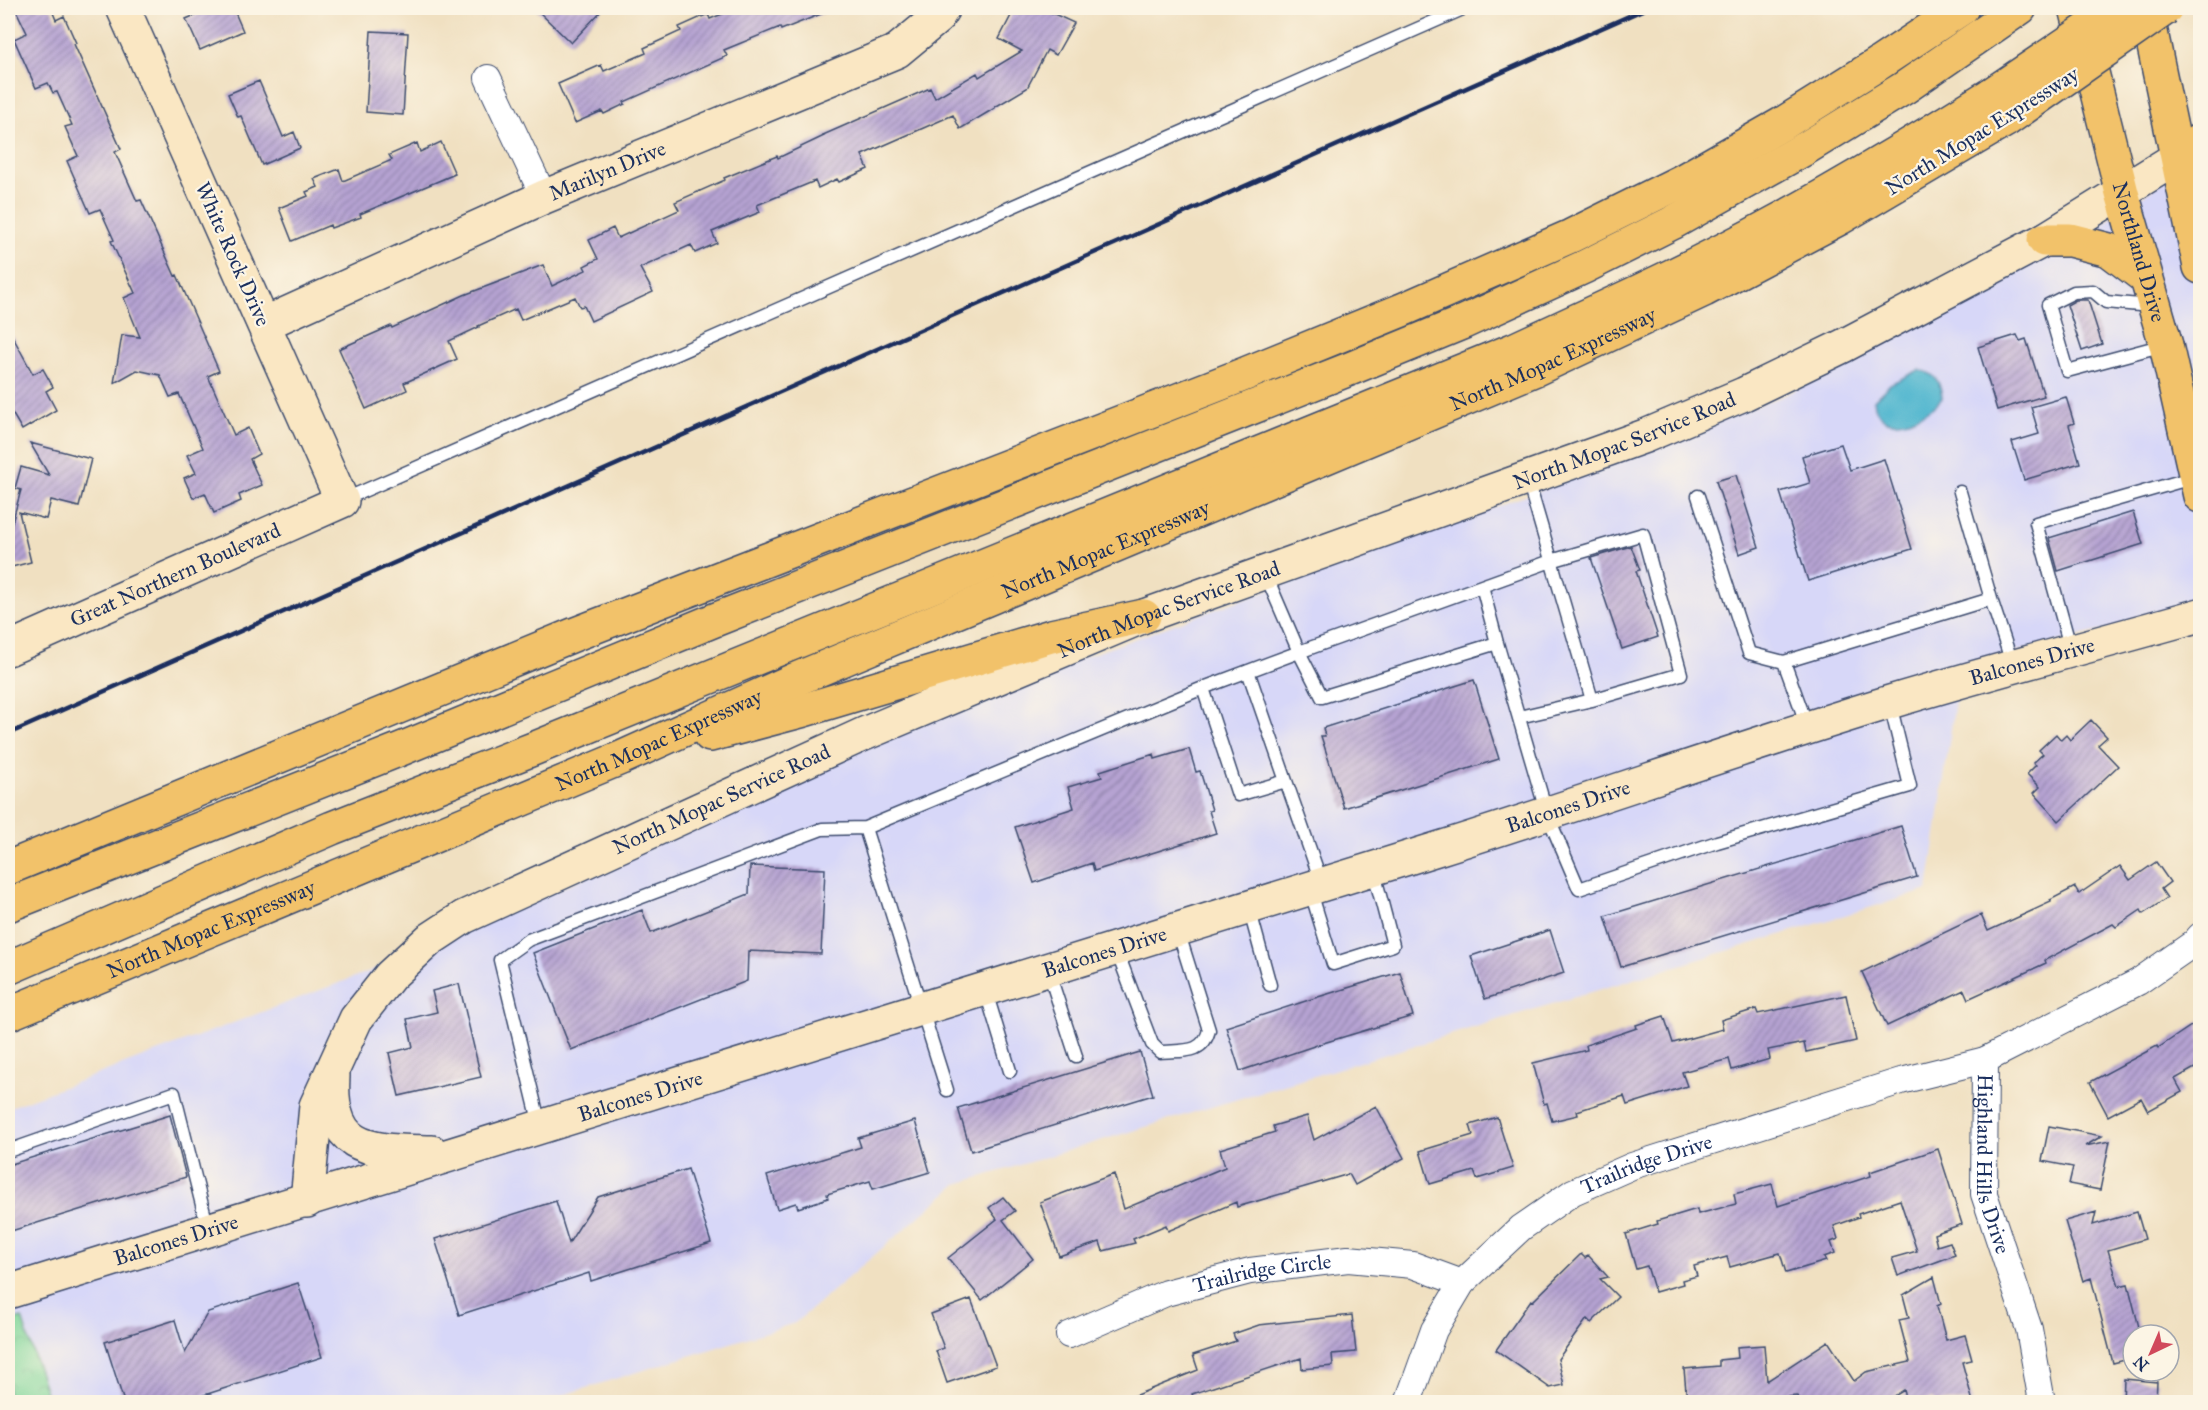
<svg xmlns="http://www.w3.org/2000/svg" width="2208" height="1410" font-family="'IM FELL Great Primer',serif">
  <defs>
    <pattern id="park-crowns" width="20" height="18" patternUnits="userSpaceOnUse" patternTransform="scale(1.5)"><rect width="20" height="18" fill="#7fd69a"/><path d="M2 6a3 3 0 1 1 6 0M12 15a3 3 0 1 1 6 0" fill="none" stroke="#6db887"/></pattern>
    <pattern id="building-hatch" width="6" height="6" patternUnits="userSpaceOnUse" patternTransform="scale(1.5)"><rect width="6" height="6" fill="#b6a3d2"/><path d="M-1 1l2-2M0 6l6-6M5 7l2-2" fill="none" stroke="#9385ae"/></pattern>
  </defs>
  <rect width="100%" height="100%" fill="#fcf5e5"/>
  <filter id="ink" filterUnits="userSpaceOnUse"><feTurbulence type="fractalNoise" baseFrequency=".0167" numOctaves="2"/><feDisplacementMap in="SourceGraphic" scale="12" xChannelSelector="R" yChannelSelector="G"/><feConvolveMatrix kernelMatrix="1 2 1 2 8 2 1 2 1" color-interpolation-filters="sRGB"/></filter>
  <filter id="wash" filterUnits="userSpaceOnUse"><feTurbulence type="fractalNoise" baseFrequency=".008" numOctaves="4" result="noise"/><feDisplacementMap in="SourceGraphic" scale="24" xChannelSelector="R" yChannelSelector="G"/><feGaussianBlur stdDeviation="1.35" result="paint"/><feColorMatrix in="noise" values="0 0 0 0 0 0 0 0 0 0 0 0 0 0 0 0 0 1.4 0 .05"/><feComposite in="paint" operator="in"/></filter>
  <g filter="url(#wash)">
    <rect width="100%" height="100%" fill="#f0e0c1"/>
    <!-- built -->
    <path fill="#d7d7f8" d="M2200 156V606L1960 666 1928 890 957 1184 795 1323 541 1402H49L22 1319 8 1322V1108L363 974 490 921 842 759 1038 674 1547 488 1785 395 2098 227Z"/>
    <!-- park -->
    <path fill="url(#park-crowns)" stroke="#4d827c" stroke-width="1.5" d="M22 1318 49 1402H8V1322Z"/>
    <!-- water -->
    <path fill="#50b6cf" stroke="#367296" stroke-width="1.5" d="M1919 370C1935 373 1941 382 1942 398 1927 417 1878 440 1874 400L1890 384Z"/>
    <g id="blocks">
      <!-- building -->
      <path fill="url(#building-hatch)" d="M15 8H51L56 20 64 16 76 43 74 44 121 149 115 152 137 201 141 200 175 276 177 275 219 371 208 376 234 435 248 428 259 454 250 459 262 485 239 495 241 501 214 513 205 493 193 498 184 478 196 473 187 455 203 448 179 394 170 397 160 375 137 370 114 383 122 335 140 337 124 298 135 293 111 241 114 240 100 209 90 213 67 161 78 156 65 127 72 125 57 92 53 93 48 83 36 88 14 39 27 33Z
        M212 8H233L243 31 200 50 186 19Z
        M535 8H604L571 43Z
        M737 8H836L781 30 780 27 724 50 727 56 624 102 625 104 604 114 602 111 575 123 558 84 601 65 604 71 646 53 644 48 681 31 679 27 708 14 710 19Z
        M1015 8H1041L1074 23 1056 55 1047 50 1027 88 995 107V108L960 129 953 115 862 155 868 169 839 182 837 179 818 188 815 181 757 205 760 212 712 232 717 243 695 253 691 245 640 268 653 292 591 321 584 306 580 307 575 297 521 320 516 309 478 326 479 327 449 341 457 359 404 383 407 390 366 409 339 349 391 326 392 328 464 295 543 265 552 286 586 270 584 266 598 259 589 240 613 228 618 238 679 210 675 202 725 180 724 178 777 156 778 158 824 136 823 135 930 88 935 98 977 73 979 77 1022 51 999 39Z
        M371 31 408 33 403 115 366 112Z
        M259 81 283 137 294 132 300 148 262 165 241 116 238 117 228 94Z
        M441 142 455 174 360 214 361 217 331 228 330 225 292 241 279 208 308 196 306 192 318 187 314 179 339 169 343 181 392 160 389 155 417 143 420 152Z
        M2076 300H2088L2102 344 2082 351 2067 305Z
        M8 328 33 374 43 369 53 387 46 391 56 410 22 430 8 406Z
        M2017 335 2020 341 2026 339 2044 396 1997 410 1978 347Z
        M2066 397 2074 423 2069 425 2080 463 2024 480 2012 442 2039 434 2031 407Z
        M30 443 91 459 79 507 51 500 46 519 19 512 31 562 8 568V534H9L21 490 15 488 21 467 49 475Z
        M1841 444 1850 470 1884 459 1912 549 1808 581 1780 492 1810 483 1802 456Z
        M1736 475 1759 547 1739 554 1716 481Z
        M2133 512 2143 544 2058 571 2049 538Z
        M1631 546 1640 570 1636 571 1658 637 1622 649 1591 558Z
        M1474 680 1499 759 1344 808 1321 736H1325L1323 728Z
        M2091 720 2107 737 2098 745 2118 766 2059 821 2034 793 2040 787 2027 774 2036 765 2033 763 2043 754 2039 750 2056 734 2061 740 2066 735 2070 740Z
        M1189 749 1196 772 1200 771 1212 810 1209 811 1216 833 1094 871 1092 863 1034 883 1015 827 1074 808 1068 787 1102 777 1100 771 1154 754 1155 759Z
        M1901 826 1917 877 1621 967 1605 916Z
        M2156 862 2170 882 2161 889 2167 898 2143 914 2141 910 2116 927 2113 924 2045 960 2046 963 1968 999 1964 990 1887 1026 1862 972 1981 915 1988 931 2051 902 2050 900 2075 887 2079 894 2120 866 2130 880Z
        M750 866 825 869 821 954 748 951 747 981 571 1050 533 953 642 910 651 933 749 894Z
        M1550 930 1564 973 1485 999 1471 956Z
        M1400 972 1413 1016 1320 1044 1240 1071 1226 1027 1318 997Z
        M459 984 481 1077 399 1096 389 1053 413 1047 407 1019 437 1012 432 991Z
        M1846 995 1856 1041 1806 1052 1804 1043 1768 1050 1770 1059 1732 1070 1729 1059 1682 1072 1687 1086 1627 1105 1624 1096 1577 1111 1578 1115 1552 1121 1547 1103 1544 1104 1533 1063 1587 1050 1586 1045 1637 1028 1636 1025 1664 1016 1673 1043 1723 1029 1721 1020 1756 1009 1758 1014Z
        M2200 1020V1065L2175 1079 2182 1092 2148 1111 2141 1098 2108 1116 2090 1082 2157 1046 2158 1048Z
        M1140 1052 1153 1095 971 1151 958 1108Z
        M1376 1106 1404 1158 1355 1185 1349 1174 1237 1207 1236 1202 1168 1231 1166 1225 1133 1239 1135 1243 1103 1251 1100 1242 1059 1256 1040 1202 1114 1174 1124 1209 1225 1167 1220 1149 1275 1132 1273 1126 1307 1116 1314 1140Z
        M170 1115 186 1177 8 1232V1165Z
        M1497 1117 1513 1168 1477 1179 1474 1171 1430 1184 1420 1151 1473 1135 1470 1125Z
        M915 1121 930 1172 873 1189 870 1181 827 1194 828 1198 798 1208 796 1203 777 1209 767 1176 861 1147 858 1138Z
        M2049 1126 2102 1136 2085 1146 2110 1141 2100 1190 2069 1184 2073 1167 2042 1161Z
        M1938 1149 1962 1224 1934 1234 1937 1246 1950 1242 1955 1255 1898 1276 1892 1258 1917 1251 1900 1200 1858 1214 1859 1217 1834 1226 1838 1239 1831 1242 1835 1253 1824 1257 1826 1261 1786 1273 1780 1253 1730 1267 1727 1257 1694 1266 1697 1276 1682 1280 1683 1284 1655 1292 1647 1266 1636 1269 1626 1234 1658 1224 1657 1221 1697 1209 1698 1214 1736 1204 1734 1194 1772 1184 1778 1206 1871 1176 1870 1172Z
        M688 1169 711 1243 591 1281 589 1273 459 1315 435 1239 556 1201 569 1243 598 1197Z
        M1003 1197 1015 1211 1003 1220 1033 1259 982 1300 948 1258 997 1219 989 1208Z
        M2096 1212 2093 1225 2137 1212 2145 1239 2108 1250 2119 1286 2128 1284 2141 1335H2133V1358L2113 1363 2091 1278 2083 1281 2065 1221Z
        M1581 1254 1585 1258 1588 1255 1608 1277 1600 1279 1618 1297 1591 1323 1587 1319 1558 1359 1564 1385 1550 1388 1496 1350 1531 1300 1533 1301Z
        M1934 1277 1941 1304 1937 1306 1946 1340 1965 1335 1972 1360 1962 1362 1973 1402H1935L1934 1398 1917 1402H1907L1904 1390 1885 1402H1801L1797 1396 1728 1402H1687L1684 1369 1719 1366V1360L1738 1358 1737 1347 1764 1345 1767 1381 1828 1341 1854 1381 1866 1372 1910 1362 1899 1320 1909 1318 1903 1295Z
        M298 1283 322 1357 192 1399 190 1402H124L105 1342 175 1320 185 1353 208 1312Z
        M971 1299 996 1366 947 1383 936 1351 944 1348 931 1314Z
        M1352 1315 1356 1352 1332 1354 1333 1366 1302 1369 1301 1358 1192 1394 1195 1402H1119L1198 1370 1193 1355 1236 1341 1233 1334 1259 1325Z
        M2124 1379 2157 1382 2156 1402H2123Z"/>
    </g>
  </g>
  <g filter="url(#ink)">
    <use href="#blocks" fill-opacity="0" stroke="#3b4a6d" stroke-width="1.5"/>
    <g fill="none" stroke-linecap="round" stroke-linejoin="round">
      <!-- lane casing -->
      <g stroke="#3b4a6d" stroke-width="15">
        <path id="lane" d="M2151 306 2106 302 2093 291 2074 292 2048 305 2067 371 2164 345
          M1698 496 1749 653 1784 662 1808 728
          M343 500 1465 8
          M1482 586 1497 643 1322 697 1299 652 1551 561 1643 534 1681 674 1592 700 1528 481
          M1991 599 2013 666
          M1497 643 1547 814 1579 889 1717 842 1910 786 1890 704
          M2071 650 2036 523 2195 477
          M1784 662 1991 599 1960 492
          M1203 688 1238 795 1286 781 1248 671
          M1519 717 1592 700
          M1286 781 1322 884
          M1310 889 1333 964 1393 945 1373 869
          M1249 908 1270 985
          M1116 949 1152 1044 1160 1052C1182 1050 1203 1055 1209 1030L1178 931
          M1048 970 1076 1056
          M986 992 1010 1071
          M947 1090 865 828 1203 688 1299 652 1265 573
          M540 1125 500 960 528 940 822 829 865 828
          M8 1151 174 1093 208 1229"/>
      </g>
      <!-- street casing -->
      <g stroke="#3b4a6d" stroke-width="28">
        <g id="street">
          <path d="M488 78 544 197"/>
          <path id="s1" d="M1985 1060 1984 1194 2029 1329 2042 1402"/>
          <path id="s2" d="M1069 1335 1166 1293 1250 1271 1348 1259 1413 1265 1462 1283"/>
          <path id="s3" d="M1408 1402 1434 1330 1462 1283 1521 1228 1573 1192 1632 1166 1901 1081 1985 1060 2138 982 2194 943 2200 936"/>
        </g>
      </g>
      <!-- secondary casing -->
      <g stroke="#3b4a6d" stroke-width="36">
        <g id="secondary">
          <path id="s4" d="M264 324 544 197 897 51 937 18 943 8"/>
          <path id="s5" d="M8 649 342 501 123 8"/>
          <path d="M333 1075C328 1154 371 1150 432 1152"/>
          <path id="s6" d="M307 1201 316 1106 356 1019 390 976 429 940 464 917 864 734 1144 616 1645 436 1744 394 1843 346 2044 240 2178 157"/>
          <path id="s7" d="M8 1292C485 1145 962 996 1440 848 1590 801 1739 748 1890 702 1993 671 2097 644 2200 615"/>
        </g>
      </g>
      <!-- primary casing -->
      <g stroke="#3b4a6d" stroke-width="36">
        <g id="primary">
          <path id="s8" d="M2076 8 2122 193 2166 345 2200 496"/>
          <path d="M2146 8 2200 267"/>
          <path d="M2044 240H2070L2109 250 2146 278"/>
        </g>
      </g>
      <!-- highway casing -->
      <g stroke="#3b4a6d" stroke-width="36">
        <g id="highway">
          <path d="M2178 157 2200 140"/>
          <path d="M710 735 804 710 1051 636 1144 616"/>
          <path d="M8 868 573 635 1240 376 1402 310 1571 236 1682 181 1782 124 1878 64 1962 8"/>
          <path d="M8 905 401 749 717 619 1352 368 1464 322 1584 267 1672 223 1806 148 1904 88 2020 8"/>
          <path d="M8 968 332 828 533 749 1513 350C1601 309 1691 269 1776 222 1850 182 1921 138 1992 94"/>
          <path id="s9" d="M8 1014 621 758 794 680 1536 369 1704 290 1840 218 2006 120"/>
        </g>
      </g>
      <!-- lane -->
      <use href="#lane" stroke="#fff" stroke-width="12"/>
      <!-- street -->
      <use href="#street" stroke="#fff" stroke-width="26"/>
      <!-- secondary -->
      <use href="#secondary" stroke="#fae7c3" stroke-width="33"/>
      <!-- primary -->
      <use href="#primary" stroke="#f2c26a" stroke-width="33"/>
      <!-- highway -->
      <use href="#highway" stroke="#f2c26a" stroke-width="33"/>
      <!-- rail -->
      <path stroke="#1b2f5e" stroke-width="4.5" d="M8 734 1647 8"/>
      <!-- highway-bridge casing -->
      <g stroke="#3b4a6d" stroke-width="36" stroke-linecap="butt">
        <path id="highway-bridge" d="M1992 94 2119 8
          M2006 120 2166 8"/>
      </g>
      <!-- highway-bridge -->
      <use href="#highway-bridge" stroke="#f2c26a" stroke-width="33"/>
    </g>
  </g>
  <g text-anchor="middle" stroke-width="4.5" stroke-linejoin="round" paint-order="stroke">
    <!-- street labels -->
    <g font-size="21" fill="#1b2f5e" stroke="#fcf5e5">
      <text transform="translate(1982 131) rotate(-32)" y="7">North Mopac Expressway</text>
      <text dy="7" stroke="none"><textPath href="#s4" startOffset="376">Marilyn Drive</textPath></text>
      <text dy="7" stroke="none"><textPath href="#s8" startOffset="252">Northland Drive</textPath></text>
      <text transform="translate(233 254) rotate(66)" y="7">White Rock Drive</text>
      <text dy="7" stroke="none"><textPath href="#s9" startOffset="1678">North Mopac Expressway</textPath></text>
      <text dy="7" stroke="none"><textPath href="#s6" startOffset="1596">North Mopac Service Road</textPath></text>
      <text dy="7" stroke="none"><textPath href="#s9" startOffset="1192">North Mopac Expressway</textPath></text>
      <text dy="7" stroke="none"><textPath href="#s5" startOffset="183">Great Northern Boulevard</textPath></text>
      <text dy="7" stroke="none"><textPath href="#s6" startOffset="1110">North Mopac Service Road</textPath></text>
      <text dy="7" stroke="none"><textPath href="#s7" startOffset="2120">Balcones Drive</textPath></text>
      <text dy="7" stroke="none"><textPath href="#s9" startOffset="706">North Mopac Expressway</textPath></text>
      <text dy="7" stroke="none"><textPath href="#s6" startOffset="624">North Mopac Service Road</textPath></text>
      <text dy="7" stroke="none"><textPath href="#s7" startOffset="1634">Balcones Drive</textPath></text>
      <text dy="7" stroke="none"><textPath href="#s9" startOffset="220">North Mopac Expressway</textPath></text>
      <text dy="7" stroke="none"><textPath href="#s7" startOffset="1148">Balcones Drive</textPath></text>
      <text dy="7" stroke="none"><textPath href="#s7" startOffset="662">Balcones Drive</textPath></text>
      <text dy="7" stroke="none"><textPath href="#s1" startOffset="105">Highland Hills Drive</textPath></text>
      <text dy="7" stroke="none"><textPath href="#s3" startOffset="354">Trailridge Drive</textPath></text>
      <text dy="7" stroke="none"><textPath href="#s7" startOffset="176">Balcones Drive</textPath></text>
      <text dy="7" stroke="none"><textPath href="#s2" startOffset="204">Trailridge Circle</textPath></text>
    </g>
  </g>
  <!-- margin -->
  <rect width="2208" height="1410" fill="none" stroke="#fcf5e5" stroke-width="30"/>
  <!-- north arrow -->
  <g transform="translate(2151 1353) rotate(224)"><circle r="28" fill="#fcf5e5" stroke="#a2a6af" stroke-width="1.5"/>
  <path d="M0-4.5L10 22L0 15L-10 22Z" fill="#d1495b"/>
  <text y="-9" font-size="16" font-weight="bold" text-anchor="middle" fill="#1b2f5e">N</text>
  </g>
</svg>
